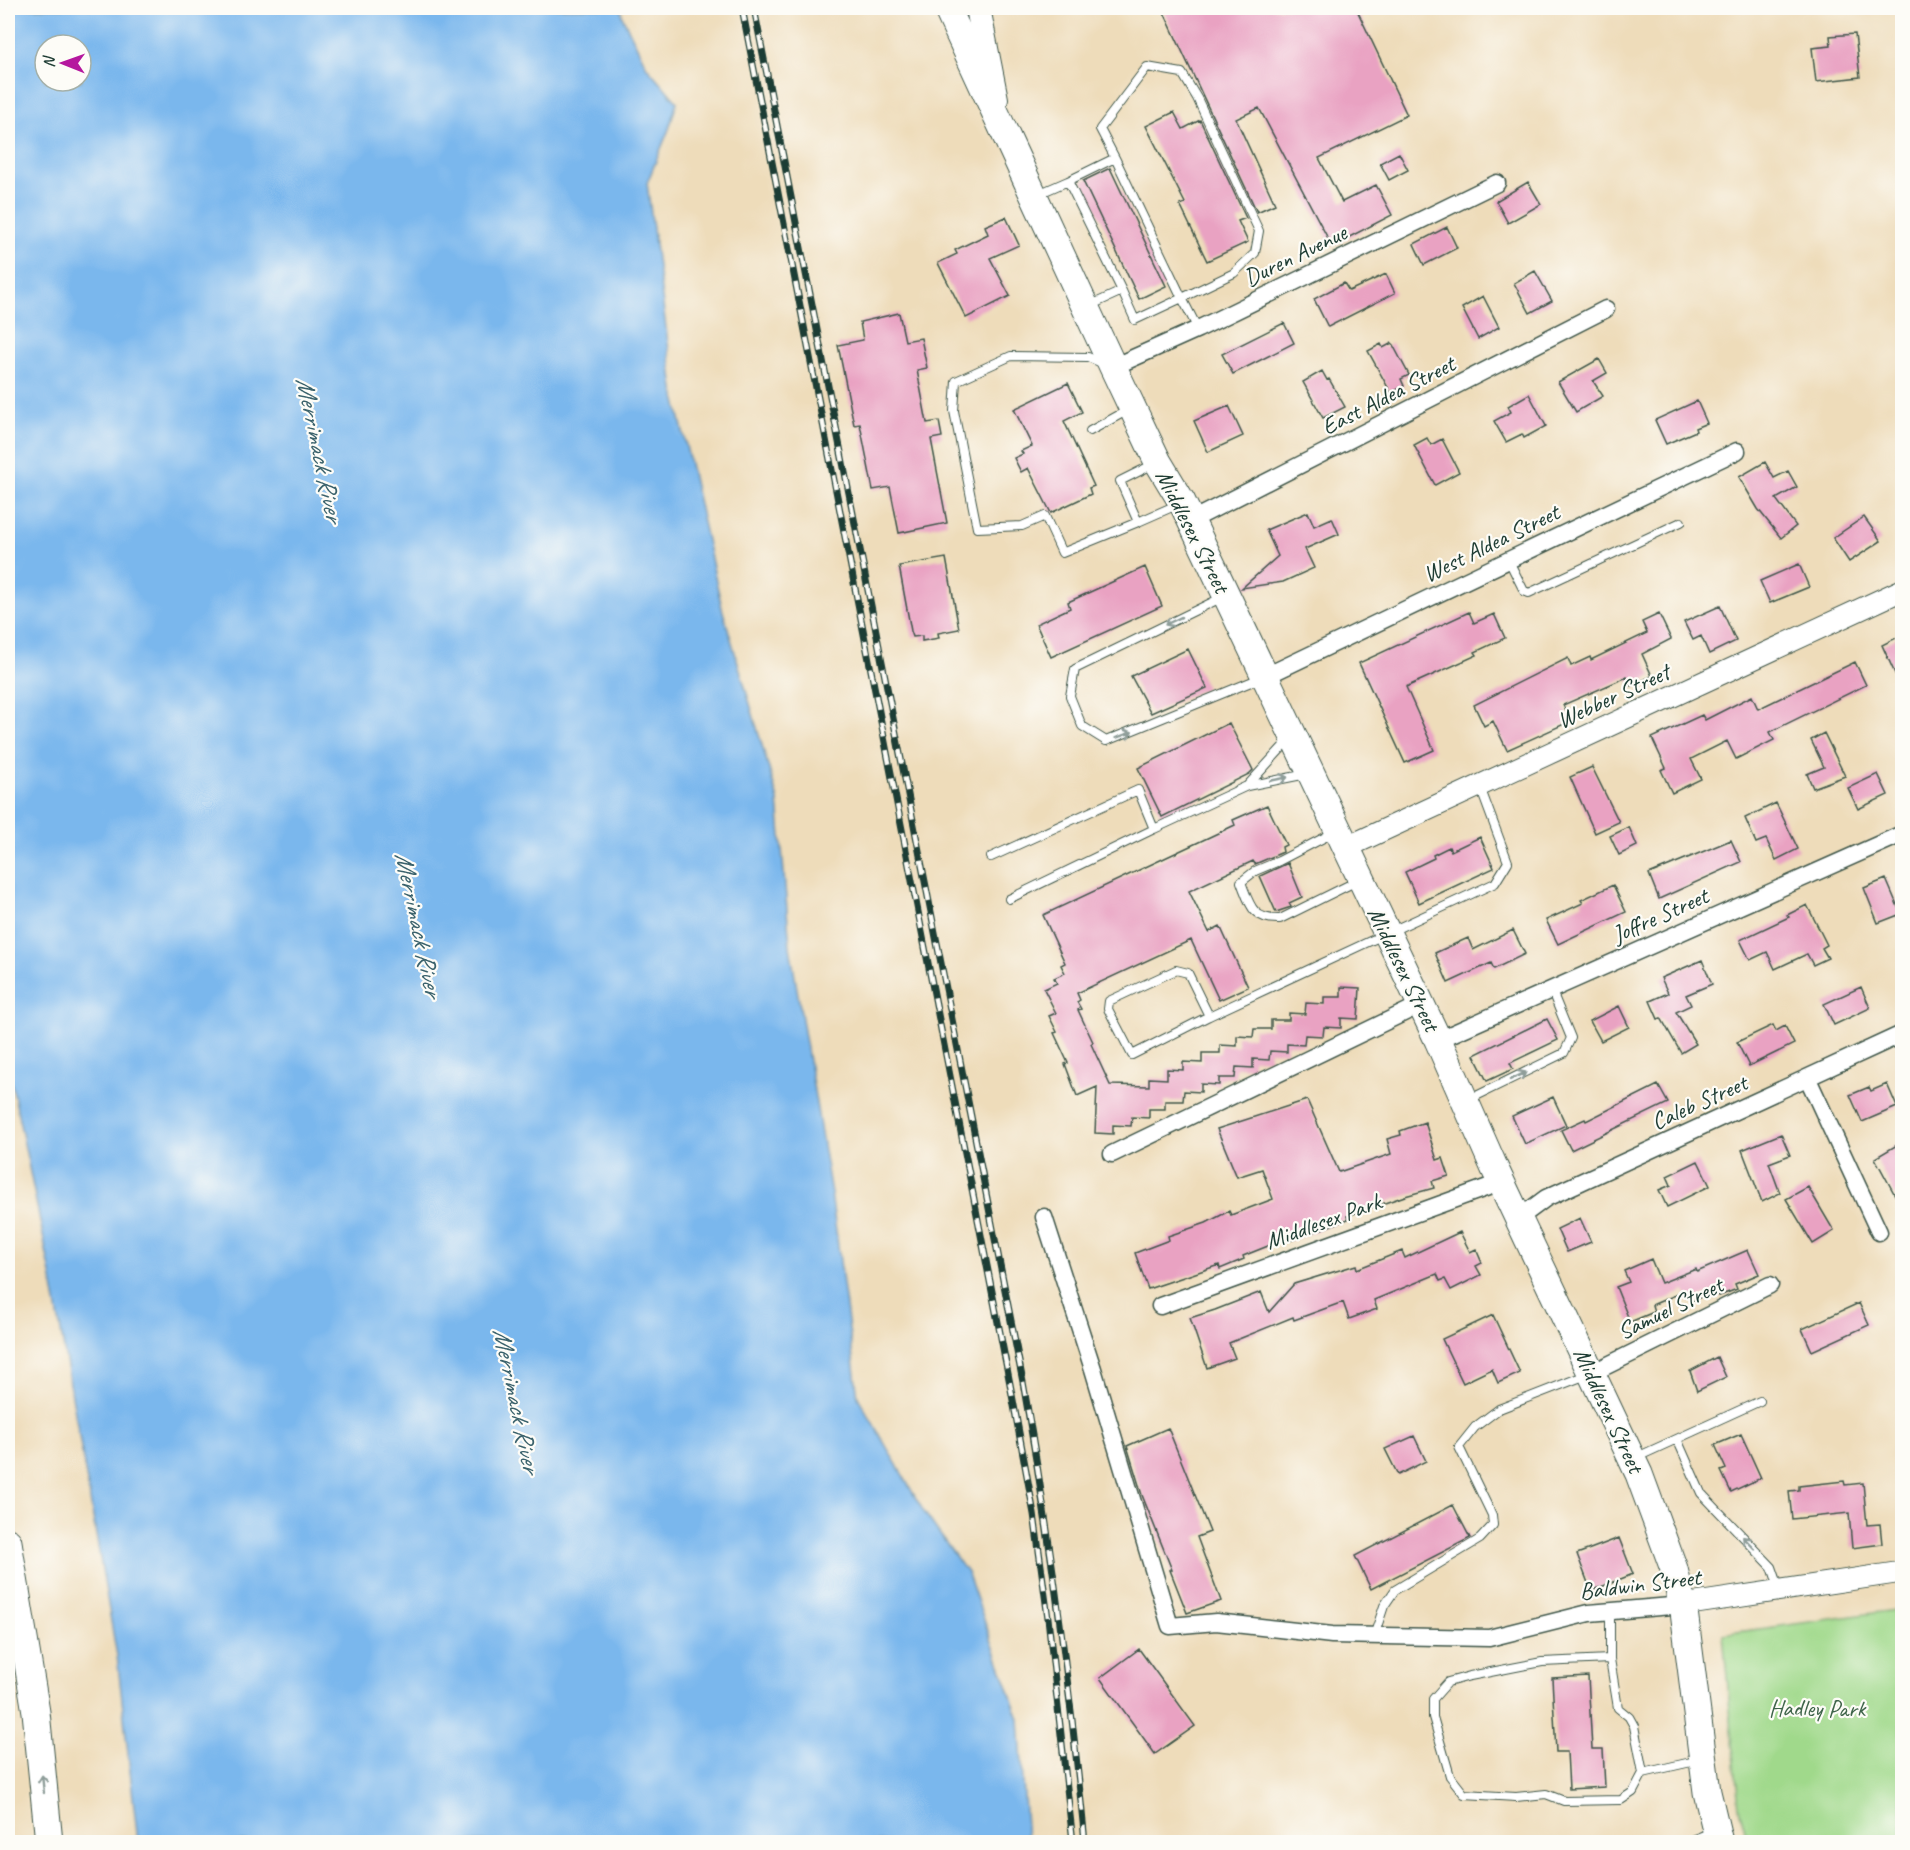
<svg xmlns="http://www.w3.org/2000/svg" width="1910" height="1850" font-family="Caveat,sans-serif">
  <rect width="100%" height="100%" fill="#fdfcf7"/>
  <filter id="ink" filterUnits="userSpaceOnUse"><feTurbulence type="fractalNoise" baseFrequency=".0167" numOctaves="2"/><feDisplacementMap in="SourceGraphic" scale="12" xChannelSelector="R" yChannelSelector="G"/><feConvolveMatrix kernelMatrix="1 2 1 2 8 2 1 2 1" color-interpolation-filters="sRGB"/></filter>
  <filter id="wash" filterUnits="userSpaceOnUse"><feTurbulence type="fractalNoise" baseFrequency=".008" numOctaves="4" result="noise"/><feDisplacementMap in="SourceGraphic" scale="24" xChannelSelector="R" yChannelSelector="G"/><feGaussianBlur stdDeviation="1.35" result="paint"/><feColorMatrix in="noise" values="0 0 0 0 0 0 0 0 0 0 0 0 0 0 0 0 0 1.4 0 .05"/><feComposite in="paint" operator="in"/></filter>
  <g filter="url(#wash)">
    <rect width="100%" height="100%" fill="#eedcba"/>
    <!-- green -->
    <path fill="#a0d98b" stroke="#608b60" stroke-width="1.5" d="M1902 1609V1842H1748L1739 1808 1723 1634Z"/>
    <!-- water -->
    <path fill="#7ab7ed" stroke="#4c7a90" stroke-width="1.5" fill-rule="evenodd" d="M8 8H621L622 16 647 67 677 102 669 129 647 183 675 396 722 608 778 800 790 947 831 1193 858 1397 924 1512 968 1574 1019 1719 1027 1842H138L117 1656 51 1274 8 1066ZM45 45H81V81H45Z"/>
    <g id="blocks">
      <!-- building -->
      <path fill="#e9a2c2" d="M1162 8H1356L1407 115 1319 158 1342 202 1376 185 1392 215 1332 246 1259 108 1236 119 1275 204 1257 212Z
        M1855 34 1860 77 1816 82 1812 48 1831 46 1830 36Z
        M1174 112 1183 129 1200 120 1246 218 1238 221 1248 242 1207 261 1180 205 1185 203 1146 126Z
        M1399 153 1408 170 1389 180 1380 163Z
        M1110 168 1166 286 1139 299 1083 181Z
        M1528 182 1541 204 1508 223 1496 201Z
        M1006 217 1019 245 990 258 1010 296 966 318 938 263 957 254 955 250 988 234 985 226Z
        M1447 227 1457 248 1424 265 1414 244Z
        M1535 271 1552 301 1530 313 1514 283Z
        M1386 274 1395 293 1328 327 1314 299 1344 283 1349 291Z
        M1483 296 1499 327 1478 339 1462 308Z
        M899 313 905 341 921 338 927 368 917 370 927 423 939 421 942 437 931 439 947 523 899 533 890 487 873 490 860 424 854 425 838 345 863 340 860 322Z
        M1284 323 1294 343 1233 374 1222 354Z
        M1392 343 1409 375 1401 379 1404 386 1391 393 1368 351 1381 344 1383 348Z
        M1599 359 1607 373 1593 381 1603 396 1576 412 1558 382Z
        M1322 371 1327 380 1329 379 1345 407 1323 418 1303 382Z
        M1068 383 1082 412 1064 421 1094 486 1089 488 1091 494 1051 513 1028 468 1021 472 1014 458 1023 454 1021 451 1032 446 1014 409Z
        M1529 394 1546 426 1524 438 1522 434 1506 442 1494 421 1511 412 1508 406Z
        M1697 401 1707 423 1695 428 1696 431 1666 444 1655 420Z
        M1229 406 1243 436 1208 452 1194 421Z
        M1427 438 1431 445 1442 439 1459 472 1435 485 1414 445Z
        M1765 462 1774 478 1788 471 1797 487 1776 499 1796 526 1781 538 1758 509 1739 477Z
        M1308 512 1314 526 1332 518 1339 534 1305 549 1314 568 1283 582 1242 588 1278 556 1266 530Z
        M1864 517 1881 541 1849 562 1833 538Z
        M946 558 959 629 938 633 939 638 922 641V636L913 637 911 631 899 566Z
        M1799 564 1809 587 1770 603 1760 581Z
        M1145 567 1162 606 1051 657 1036 624 1070 608 1068 602Z
        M1720 606 1736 641 1709 654 1701 636 1693 640 1684 622Z
        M1469 612 1474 623 1494 614 1505 638 1475 652 1477 655 1406 687 1434 750 1405 763 1359 663Z
        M1659 614 1671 639 1642 654 1652 676 1631 686 1627 677 1563 705 1571 721 1507 750 1493 721 1484 726 1474 705 1568 658 1571 666 1590 657 1591 660 1647 633 1642 622Z
        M1902 635V689L1882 645Z
        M1188 649 1207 688 1151 713 1131 676Z
        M1855 662 1866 685 1770 732 1774 740 1736 759 1727 741 1691 759 1701 779 1672 793 1661 770 1666 768 1652 738 1702 715 1705 720 1752 696 1758 709Z
        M1229 723 1253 770 1249 774 1162 817 1138 768Z
        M1824 733 1845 776 1813 788 1807 774 1824 767 1811 740Z
        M1592 767 1619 822 1595 833 1570 777Z
        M1878 774 1888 795 1858 809 1848 788Z
        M1776 803 1798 849 1776 860 1766 839 1756 843 1745 818Z
        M1267 805 1286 845 1282 847 1283 852 1255 864 1253 861 1189 891 1209 932 1220 926 1248 987 1219 1000 1191 940 1077 993 1080 1000 1077 1002 1081 1009 1078 1010 1093 1042 1091 1044 1110 1085 1149 1086V1078L1167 1079V1069L1183 1070V1062L1202 1063V1053H1220V1045L1237 1046V1036L1253 1037 1254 1029H1271V1020H1289V1013L1305 1014 1306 1003 1324 1004V997H1341V987L1360 988 1358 1019 1341 1018V1028L1324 1027 1323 1036 1305 1035 1304 1045 1287 1044V1052L1270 1051 1269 1060 1253 1059V1068L1236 1067 1235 1078H1219V1085L1201 1084V1092L1184 1091 1183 1101H1165V1109H1149V1118L1132 1117 1131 1126 1113 1125V1134L1095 1133 1097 1087 1077 1096 1065 1064 1068 1063 1054 1033 1057 1032 1049 1016 1056 1013 1044 989 1057 983 1054 978 1065 973 1061 965 1065 963 1043 915 1235 825 1233 820Z
        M1629 827 1637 846 1619 855 1610 836Z
        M1480 837 1494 868 1419 903 1405 872 1434 858 1433 855 1449 847 1451 851Z
        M1731 840 1741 862 1659 899 1649 874Z
        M1288 863 1302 897 1289 903 1291 907 1276 912 1260 876Z
        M1886 879 1901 914 1878 923 1864 888Z
        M1613 885 1626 912 1558 944 1546 920 1583 903 1581 900Z
        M1807 905 1827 945 1822 948 1828 958 1813 965 1807 954 1775 969 1767 952 1750 960 1740 940 1789 917 1787 915Z
        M1513 930 1525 954 1494 969 1491 963 1448 983 1435 953 1468 938 1473 950Z
        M1702 960 1712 984 1686 995 1691 1005 1676 1012 1696 1044 1681 1053 1661 1018 1658 1019 1650 1001 1668 993 1661 978Z
        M1861 987 1870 1008 1834 1025 1824 1004Z
        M1619 1006 1629 1027 1601 1041 1590 1021Z
        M1547 1019 1558 1040 1510 1063 1513 1069 1487 1081 1474 1055Z
        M1773 1025 1776 1031 1785 1026 1794 1044 1749 1066 1737 1042Z
        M1887 1084 1897 1107 1862 1122 1850 1095 1869 1087 1871 1091Z
        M1658 1085 1668 1103 1571 1150 1561 1130 1585 1119 1586 1121Z
        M1553 1097 1566 1125 1525 1144 1512 1116Z
        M1307 1100 1339 1172 1391 1154 1387 1139 1401 1135 1400 1131 1425 1122 1437 1160 1443 1158 1449 1176 1432 1181 1434 1188 1405 1196 1347 1216 1348 1219 1289 1241 1288 1238 1243 1256 1244 1259 1220 1269 1219 1265 1148 1289 1135 1253 1169 1240 1168 1236 1206 1223 1229 1211 1231 1215 1273 1199 1262 1169 1237 1177 1217 1129Z
        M1781 1134 1790 1155 1769 1163 1780 1193 1762 1202 1742 1150Z
        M1902 1142V1208L1875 1158Z
        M1698 1161 1710 1186 1667 1207 1659 1190 1671 1185 1667 1176Z
        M1808 1187 1834 1231 1813 1244 1786 1199Z
        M1580 1218 1591 1242 1567 1252 1557 1229Z
        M1460 1232 1470 1252 1476 1249 1482 1263 1476 1266 1481 1275 1451 1290 1445 1279 1440 1281 1437 1274 1374 1300 1377 1309 1349 1319 1343 1302 1294 1320 1293 1317 1229 1343 1235 1358 1207 1368 1190 1318 1215 1310 1261 1292 1269 1312 1294 1284 1356 1265 1357 1269 1402 1251 1405 1258Z
        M1748 1250 1759 1274 1735 1284 1737 1289 1719 1296 1716 1290 1690 1302 1685 1291 1652 1305 1654 1312 1630 1322 1616 1287 1629 1282 1624 1271 1651 1259 1661 1283 1696 1269 1697 1272Z
        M1859 1303 1869 1325 1812 1351 1802 1329Z
        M1493 1315 1520 1373 1498 1383 1492 1369 1463 1383 1442 1339Z
        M1717 1357 1726 1377 1697 1391 1690 1371Z
        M1168 1428 1210 1532 1197 1537 1221 1601 1187 1613 1170 1570H1172L1142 1495 1127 1446Z
        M1741 1434 1761 1478 1731 1492 1721 1471 1726 1469 1715 1445Z
        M1414 1436 1426 1461 1398 1475 1385 1449Z
        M1844 1481 1845 1485 1863 1483 1867 1525 1880 1524 1882 1544 1852 1548 1849 1513 1792 1519 1789 1491 1799 1490V1486Z
        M1453 1505 1470 1538 1371 1589 1355 1556Z
        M1619 1538 1633 1574 1591 1591 1577 1554Z
        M1139 1649 1195 1726 1155 1754 1100 1678Z
        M1588 1676 1592 1749H1603L1605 1787 1569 1789 1567 1752H1556L1552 1678Z"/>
    </g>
  </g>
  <g filter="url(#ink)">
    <use href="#blocks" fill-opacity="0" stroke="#3e5548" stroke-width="1.5"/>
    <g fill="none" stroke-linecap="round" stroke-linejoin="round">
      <!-- service casing -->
      <g stroke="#3e5548" stroke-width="10">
        <path id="service" d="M1068 181 1115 158 1182 298 1234 273 1255 253 1259 231 1197 98 1182 73 1147 67 1100 129 1115 158
          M1036 195 1068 181 1122 291
          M1089 306 1122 291 1135 320 1182 298 1198 329
          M1104 364 1088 357 1011 356 956 381 954 411 977 528 1022 526 1045 516 1062 553 1138 522
          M1090 431 1130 409
          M1154 464 1120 481 1138 522 1179 504
          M1509 561 1524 591 1529 593 1681 522
          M1223 597 1075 669 1070 696 1082 726 1106 741 1263 677
          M1290 739 1247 786 1307 774
          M1335 832 1279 861 1255 871 1241 882C1250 905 1252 920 1280 919L1357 881
          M991 857 1138 790 1154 829 1247 786
          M1009 899 1154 829
          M1209 1016 1132 1055 1108 1009 1109 1001 1176 970 1188 973 1209 1016 1495 883 1508 862 1480 787
          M1468 1100 1564 1053 1571 1038 1551 989
          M1677 1439 1701 1493 1772 1567 1780 1590
          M1635 1458 1760 1401
          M1610 1613V1659L1618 1708 1629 1717 1634 1726 1643 1773
          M1374 1636 1384 1606 1395 1590 1480 1539 1493 1525 1492 1515 1459 1447 1475 1427 1499 1409 1589 1374
          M1610 1659 1542 1662 1470 1676 1448 1682 1433 1699V1717L1450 1776 1464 1794 1516 1797 1546 1794 1564 1801 1621 1800 1633 1792 1643 1773 1700 1760
          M1687 1842 1712 1832"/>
      </g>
      <!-- minor casing -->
      <g stroke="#3e5548" stroke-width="19">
        <path id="minor" d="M1113 367 1198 329 1497 183
          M1190 521 1606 309
          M1264 677 1737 451
          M1438 1040 1902 834
          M1808 1079 1879 1232
          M1112 1154 1420 1005
          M1044 1217 1093 1369 1170 1626 1216 1622 1332 1635 1489 1638 1589 1613 1683 1605
          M1519 1218 1546 1198 1902 1034
          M1160 1306 1502 1182
          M1592 1373 1770 1285"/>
      </g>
      <!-- tertiary casing -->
      <g stroke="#3e5548" stroke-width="23">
        <path id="tertiary" d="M1345 848 1902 590
          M1683 1605 1902 1572"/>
      </g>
      <!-- secondary casing -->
      <g stroke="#3e5548" stroke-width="26">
        <path id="secondary" d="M978 8 996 99"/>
      </g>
      <!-- primary casing -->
      <g stroke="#3e5548" stroke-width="29">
        <path id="primary" d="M947 8 1113 367 1158 462 1182 502 1438 1040 1494 1167 1639 1474 1674 1569 1684 1611 1707 1792 1719 1842
          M8 1542 36 1712 49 1842"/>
      </g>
      <!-- service -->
      <use href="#service" stroke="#fff" stroke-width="8"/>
      <!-- minor -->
      <use href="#minor" stroke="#fff" stroke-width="16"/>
      <!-- tertiary -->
      <use href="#tertiary" stroke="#fff" stroke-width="21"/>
      <!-- secondary -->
      <use href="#secondary" stroke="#fff" stroke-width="24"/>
      <!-- primary -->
      <use href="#primary" stroke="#fff" stroke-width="27"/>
      <!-- rail casing -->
      <g stroke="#1f3d34" stroke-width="7">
        <path id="rail" d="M742 8 1010 1384 1034 1514 1048 1618 1073 1842
          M754 8 1023 1382C1050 1535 1070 1687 1085 1842"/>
      </g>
      <!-- rail -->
      <use href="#rail" stroke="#fdfcf7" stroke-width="4.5" stroke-dasharray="14" stroke-linecap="butt"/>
    </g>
    <!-- one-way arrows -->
    <defs><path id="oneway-shaft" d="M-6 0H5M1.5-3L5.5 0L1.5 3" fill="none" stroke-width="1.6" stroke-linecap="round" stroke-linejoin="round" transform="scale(1.5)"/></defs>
    <g stroke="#8f9e9a">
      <use href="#oneway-shaft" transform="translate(1173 621) rotate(154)"/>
      <use href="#oneway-shaft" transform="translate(1124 735) rotate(-20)"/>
      <use href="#oneway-shaft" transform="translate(1279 779) rotate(-11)"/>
      <use href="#oneway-shaft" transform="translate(1518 1076) rotate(-26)"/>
      <use href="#oneway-shaft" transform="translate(1749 1543) rotate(-134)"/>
      <use href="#oneway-shaft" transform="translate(43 1784) rotate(-96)"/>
    </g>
  </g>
  <g text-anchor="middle" stroke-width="4.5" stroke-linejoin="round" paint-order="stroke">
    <!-- street labels -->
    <g font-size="24" fill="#1f3d34" stroke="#fdfcf7">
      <text transform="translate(1295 255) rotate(-26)" y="8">Duren Avenue</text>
      <text transform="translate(1388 395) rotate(-27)" y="8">East Aldea Street</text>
      <text transform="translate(1193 531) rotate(63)" y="8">Middlesex Street</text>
      <text transform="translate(1491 543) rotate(-26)" y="8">West Aldea Street</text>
      <text transform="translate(1613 696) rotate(-25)" y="8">Webber Street</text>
      <text transform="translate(1660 915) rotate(-24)" y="8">Joffre Street</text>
      <text transform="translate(1404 969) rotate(64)" y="8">Middlesex Street</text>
      <text transform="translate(1699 1102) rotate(-24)" y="8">Caleb Street</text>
      <text transform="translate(1323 1221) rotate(-20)" y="8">Middlesex Park</text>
      <text transform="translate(1670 1308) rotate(-26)" y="8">Samuel Street</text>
      <text transform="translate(1609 1410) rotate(65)" y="8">Middlesex Street</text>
      <text transform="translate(1640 1584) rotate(-7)" y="8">Baldwin Street</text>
    </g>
    <!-- park labels -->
    <g font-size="24" fill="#3f644a" stroke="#fdfcf7">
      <text x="1817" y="1716">Hadley Park</text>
    </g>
    <!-- water labels -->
    <g font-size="26" font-style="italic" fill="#3a626c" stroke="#fdfcf7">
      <text transform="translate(320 449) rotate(78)" y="9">Merrimack River</text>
      <text transform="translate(419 924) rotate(78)" y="9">Merrimack River</text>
      <text transform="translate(517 1400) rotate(78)" y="9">Merrimack River</text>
    </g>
  </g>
  <!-- margin -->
  <rect width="1910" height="1850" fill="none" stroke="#fdfcf7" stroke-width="30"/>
  <!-- north arrow -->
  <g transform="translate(63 63) rotate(271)"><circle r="28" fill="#fdfcf7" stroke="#a4b0a9" stroke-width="1.5"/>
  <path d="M0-4.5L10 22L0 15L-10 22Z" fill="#b5179e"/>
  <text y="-9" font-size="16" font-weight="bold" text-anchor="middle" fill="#1f3d34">N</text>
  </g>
</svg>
